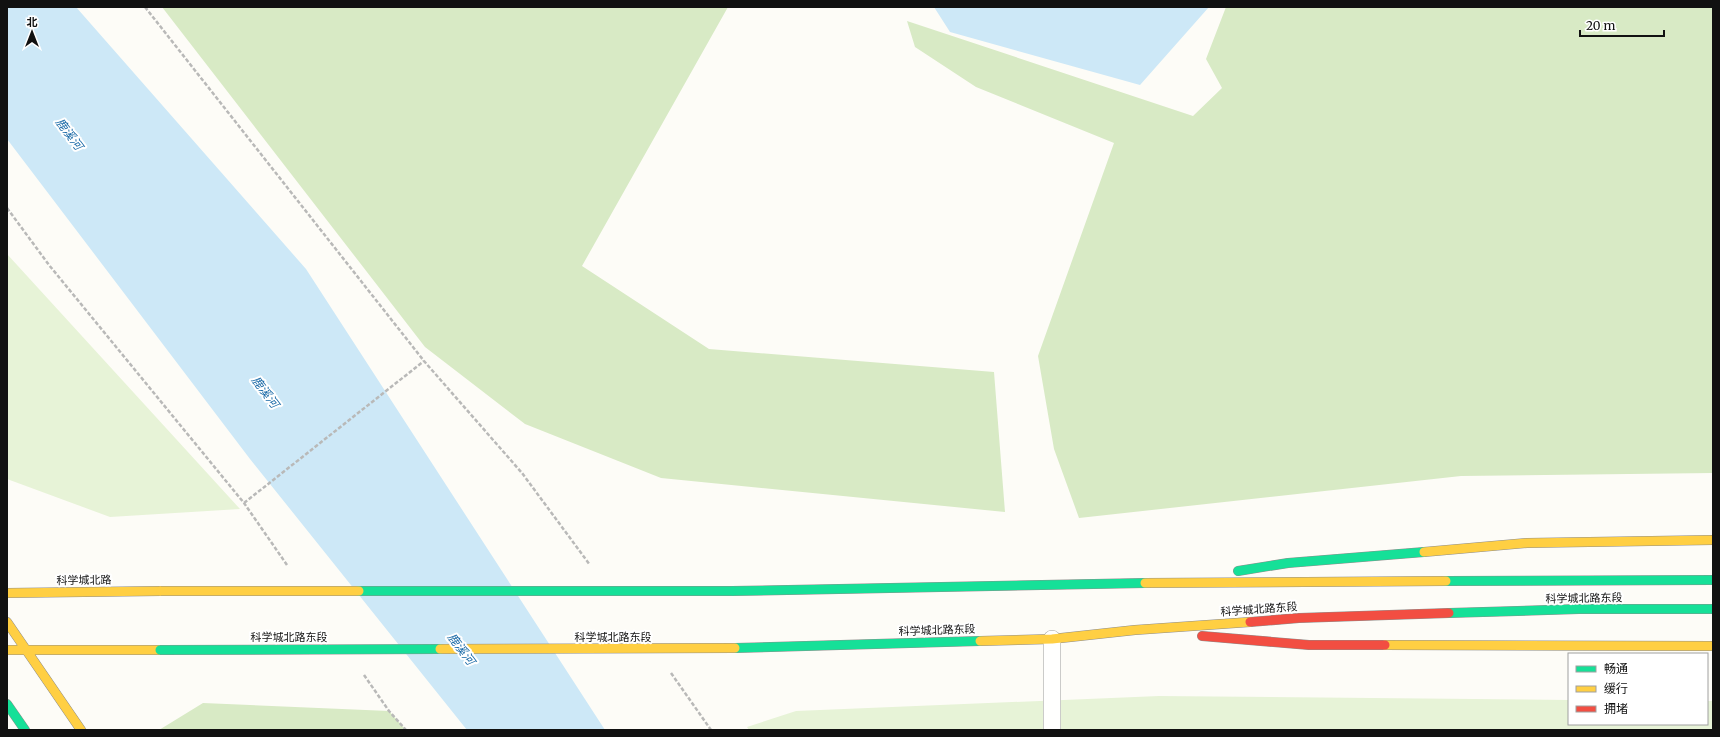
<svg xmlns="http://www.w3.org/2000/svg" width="1720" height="737" font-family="Merriweather,'Noto Sans SC',serif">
  <rect width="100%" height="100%" fill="#fdfcf7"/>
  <!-- green -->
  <path fill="#e7f3d7" d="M7 254 240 509 110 517 7 479Z
    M1159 696 1569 700V724H1707V701H1713V730H749L747 727 796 711Z"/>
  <!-- forest -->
  <path fill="#d8eac5" d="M162 7H728L582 266 709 349 994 372 1005 512 661 478 525 424 425 347Z
    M1226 7H1713V473L1461 476 1079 518 1054 449 1038 356 1114 143 976 87 915 47 907 21 1193 116 1222 88 1206 59Z
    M203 703 389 711 406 730H159Z"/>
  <!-- water -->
  <path fill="#cde8f7" d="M7 7H76L306 269 605 730H467L250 459 7 139Z
    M934 7H1209L1140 85 950 32Z"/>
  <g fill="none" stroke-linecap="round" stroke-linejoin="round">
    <!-- lane casing -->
    <g stroke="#979795" stroke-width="18">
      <path id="lane" d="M1052 639V730"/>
    </g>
    <!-- fast casing -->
    <g stroke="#8e8d8b" stroke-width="10">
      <path id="fast" d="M1238 571 1288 563 1424 552
        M1446 581 1713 580
        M732 591 1145 583
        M1449 613 1579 609H1713
        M735 648 980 641
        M7 704 25 730"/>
    </g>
    <!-- slow casing -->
    <g stroke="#8e8d8b" stroke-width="10">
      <path id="slow" d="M1424 552 1527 543 1713 540
        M1145 583 1446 581
        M7 593 161 591
        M7 622 81 730
        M980 641 1052 639 1135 630 1250 622
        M1385 645 1713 646
        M7 650H160"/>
    </g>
    <!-- jam casing -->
    <g stroke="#8e8d8b" stroke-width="10">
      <path id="jam" d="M1250 622 1299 618 1449 613
        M1202 636 1309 645H1385"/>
    </g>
    <!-- path -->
    <path stroke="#b9b9b8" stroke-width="2.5" stroke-dasharray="4 2" stroke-linecap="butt" d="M145 7 424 361 522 473 590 565
      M7 208 49 265 244 503 287 565
      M244 503 424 361
      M671 673 711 730
      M364 675 389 711 406 730"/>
    <!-- lane -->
    <use href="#lane" stroke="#fffffe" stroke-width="17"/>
    <!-- fast -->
    <use href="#fast" stroke="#16e098" stroke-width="9"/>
    <!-- slow -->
    <use href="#slow" stroke="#ffcf43" stroke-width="9"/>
    <!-- jam -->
    <use href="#jam" stroke="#f24e42" stroke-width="9"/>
    <!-- fast-bridge casing -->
    <g stroke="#8e8d8b" stroke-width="10" stroke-linecap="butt">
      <path id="fast-bridge" d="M359 591H732
        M160 650 440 649"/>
    </g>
    <!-- slow-bridge casing -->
    <g stroke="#8e8d8b" stroke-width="10" stroke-linecap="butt">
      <path id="slow-bridge" d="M161 591H359
        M440 649 735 648"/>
    </g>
    <!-- fast-bridge -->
    <use href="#fast-bridge" stroke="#16e098" stroke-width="9"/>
    <!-- slow-bridge -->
    <use href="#slow-bridge" stroke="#ffcf43" stroke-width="9"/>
  </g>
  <g text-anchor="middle" stroke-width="4" stroke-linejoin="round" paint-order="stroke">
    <!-- street labels -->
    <g font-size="11" fill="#111" stroke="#fff">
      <text transform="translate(84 580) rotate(-1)" y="4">科学城北路</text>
      <text transform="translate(1584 598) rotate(-1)" y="4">科学城北路东段</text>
      <text transform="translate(1259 609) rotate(-4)" y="4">科学城北路东段</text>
      <text transform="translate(937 630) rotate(-2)" y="4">科学城北路东段</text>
      <text x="289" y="641">科学城北路东段</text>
      <text x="613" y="641">科学城北路东段</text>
    </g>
    <!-- water labels -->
    <g font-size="12" font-style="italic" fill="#1768a6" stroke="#fff">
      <text transform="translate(69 134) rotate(53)" y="4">鹿溪河</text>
      <text transform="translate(265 392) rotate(53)" y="4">鹿溪河</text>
      <text transform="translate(461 649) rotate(53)" y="4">鹿溪河</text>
    </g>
  </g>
  <!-- border -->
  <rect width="1720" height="737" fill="none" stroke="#111111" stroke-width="16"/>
  <!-- legend -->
  <rect x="1568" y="653" width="140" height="72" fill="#ffffff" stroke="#a0a0a0"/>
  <rect x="1576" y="666" width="20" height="6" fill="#16e098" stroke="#a0a0a0"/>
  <text x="1604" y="673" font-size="12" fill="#111111">畅通</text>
  <rect x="1576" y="686" width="20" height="6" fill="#ffcf43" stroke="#a0a0a0"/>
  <text x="1604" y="693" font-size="12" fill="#111111">缓行</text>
  <rect x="1576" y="706" width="20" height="6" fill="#f24e42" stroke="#a0a0a0"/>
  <text x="1604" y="713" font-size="12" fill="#111111">拥堵</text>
  <!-- north arrow -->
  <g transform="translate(32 32)" stroke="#ffffff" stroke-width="3" paint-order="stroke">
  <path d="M0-3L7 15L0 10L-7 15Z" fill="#111111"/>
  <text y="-6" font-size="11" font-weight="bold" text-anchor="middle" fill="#111111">北</text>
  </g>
  <!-- scale -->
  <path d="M1580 30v6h84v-6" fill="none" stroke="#111111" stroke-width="2"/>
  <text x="1586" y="30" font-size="12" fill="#111111" stroke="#ffffff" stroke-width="3" paint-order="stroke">20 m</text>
</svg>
